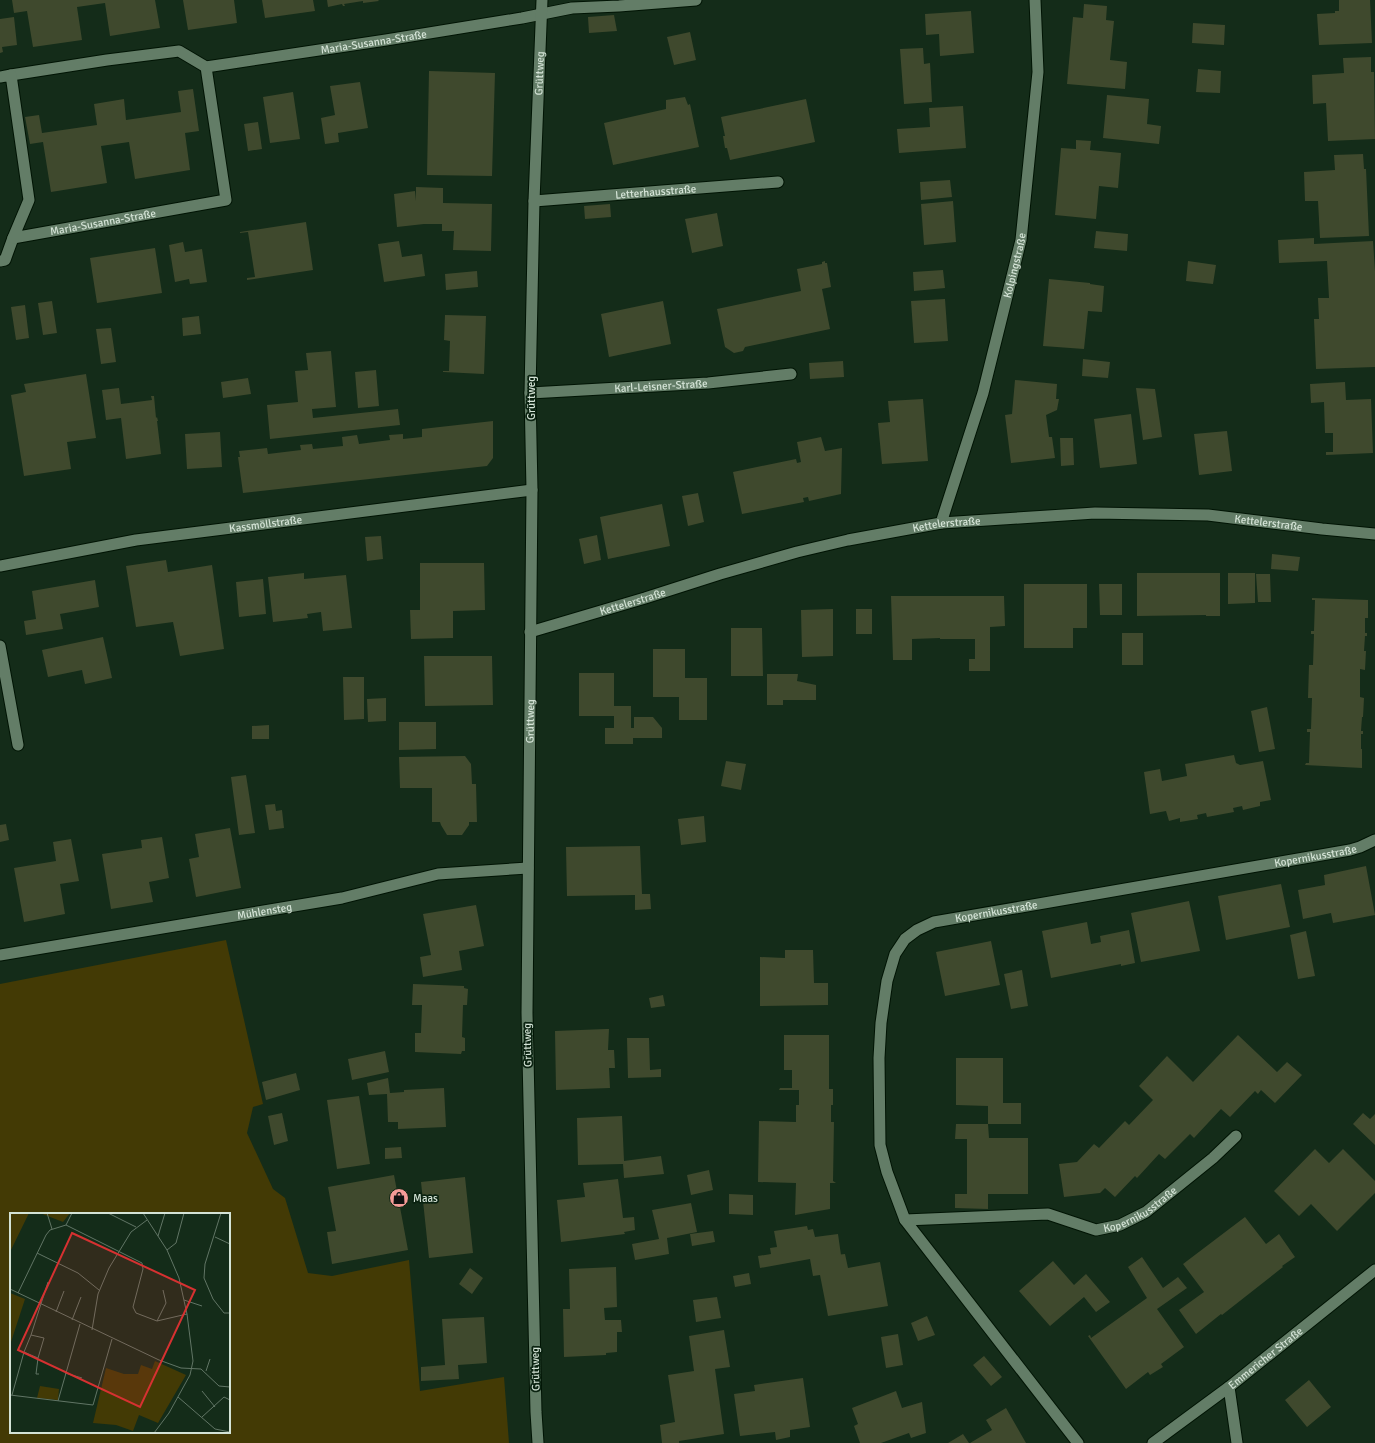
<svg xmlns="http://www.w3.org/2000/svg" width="1375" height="1443" font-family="Signika,sans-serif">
  <rect width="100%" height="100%" fill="#142c19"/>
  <!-- green -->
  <path fill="#433a05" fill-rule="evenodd" d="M226 940 263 1104 253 1107 247 1133 273 1189 285 1198 308 1273 332 1276 409 1260 420 1391 504 1377 509 1443H0V984ZM11 1214H229V1432H11Z"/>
  <!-- building -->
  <path fill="#3f492d" d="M12 0H155L160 28 110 36 105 3 77 7 82 40 33 47 27 11 14 13Z
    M183 0H234L237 23 188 30Z
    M262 0H313L315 11 265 18Z
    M327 0H378L379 1 363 3V1L344 4 345 6H343L342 4 328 7Z
    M1339 0H1370L1372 43 1319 45 1317 14 1335 13V11H1339Z
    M1084 4 1107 6 1106 20 1114 21 1110 60 1127 62 1125 89 1067 84 1073 17 1083 18Z
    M971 11 974 53 940 56 939 34 926 35 925 14Z
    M614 15 617 31 589 33 588 17Z
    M14 17 17 45 2 47 3 52 0 53V19Z
    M1193 23 1225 25 1224 45 1192 43Z
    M690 32 696 60 674 65 667 37Z
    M923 48 924 64 930 63 932 102 904 104 900 49Z
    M1371 57V72H1374L1375 139 1328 141 1326 103 1313 104 1312 75 1344 73 1343 58Z
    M1198 69 1221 71 1220 93 1196 92Z
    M429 71 495 73 492 176 427 175Z
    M360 82 368 128 338 133 339 142 325 144 321 118 335 115 330 86Z
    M193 89 199 131 185 133 190 170 135 179 129 142 101 146 107 183 51 192 43 142 30 144 25 117 39 115 42 133 97 125 94 104 124 99 126 120 181 112 178 91Z
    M293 92 300 139 270 143 263 97Z
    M1107 95 1149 99 1147 124 1161 126 1159 144 1103 138Z
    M685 97 688 105 690 104 699 147 613 165 604 123 666 109V100Z
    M806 99 815 142 730 160 727 148H725L723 136H725L721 117Z
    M963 106 966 148 899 153 897 129 930 127 929 108Z
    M258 122 262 149 248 151 244 124Z
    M1076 140 1091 141 1090 150 1121 153 1118 188 1099 186 1096 219 1055 215 1061 148 1076 149Z
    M1363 154 1364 169H1366L1369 236 1320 238 1318 201H1305L1304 172 1335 170 1334 155Z
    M950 180 952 197 921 200 920 182Z
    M416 187 443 188V203L492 204 491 251 453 250 454 231H442V224H424L397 227 394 194 415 191 416 201Z
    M953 201 956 242 924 245 921 204Z
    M610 204 611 217 585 219 584 206Z
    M717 213 723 246 692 253 685 219Z
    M306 222 313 270 247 280V278L255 277 248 232 240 233V232Z
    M1096 231 1128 234 1127 251 1094 248Z
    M1314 238V244L1373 241 1375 271V367L1316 369 1314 319H1319L1318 298H1329L1327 261 1279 263 1278 240Z
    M399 241 402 257 422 254 425 276 384 282 378 244Z
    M183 242 185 252 202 249 207 282 190 284 189 279 175 282 169 245Z
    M155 248 162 293 97 303 90 258Z
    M825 261V263H827L831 287 822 289 830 329 745 347 743 351 734 353 725 347 717 309 801 291 797 269 822 264V262Z
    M1188 261 1216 265 1213 284 1186 281Z
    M943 270 945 288 914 291 913 272Z
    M477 271 478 287 446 290 445 274Z
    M1049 279 1090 283V284L1104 286 1102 312 1088 311 1084 349 1043 346Z
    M945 299 948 341 914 343 911 301Z
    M52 301 57 333 43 335 38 303Z
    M663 301 671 344 609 357 601 314Z
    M25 305 29 338 16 340 11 307Z
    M445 315 486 316 484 374 443 372V371H449L450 341 444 340Z
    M199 316 201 334 183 336 182 318Z
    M111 328 116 362 101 364 96 329Z
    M331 351 336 407 312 409 313 418 398 409 400 425 270 439 267 405 298 402 295 371 308 370 306 353Z
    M1083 359 1110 362 1108 378 1082 376Z
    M843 361 844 377 810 379 809 363Z
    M376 370 379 406 358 408 355 372Z
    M86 374 96 438 67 442 71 469 24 476 11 395 26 392 24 384Z
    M248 378 251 394 223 398 221 382Z
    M1015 380 1057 384 1056 399H1059L1057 410 1046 415 1049 437H1052L1055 458 1011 463 1005 415 1012 414Z
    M1345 382 1346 400 1371 399 1373 453 1326 455V452H1333V433H1325L1324 402 1311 403 1310 384Z
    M119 388 121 404 152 400 151 396H154L156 418 157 417 158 421H157L161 454 126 459 121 418 106 420 102 390Z
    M1136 388 1155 389 1162 437 1143 440Z
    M923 399 928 461 882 464 878 423 890 422 888 401Z
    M1131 414 1137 464 1100 468 1094 419Z
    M493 421V458L487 466 243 493 238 457H240L239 451 267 448 268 454 301 450 300 445 312 444 313 449 343 446 342 437 357 435 359 444 390 440 389 435 403 434V439L422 437V429Z
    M1227 431 1232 471 1199 475 1194 434Z
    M220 432 222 467 187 469 185 434Z
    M821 437 825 451 842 448 841 494 809 501 808 497 803 498 804 502 742 514 733 472 796 459 797 463 801 462 797 442Z
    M1060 438H1073L1074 465 1061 466Z
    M698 493 704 522 688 526 682 496Z
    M662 504 670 546 608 559 600 517Z
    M597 535 601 560 584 564 579 539Z
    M381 536 383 559 367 561 365 537Z
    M1272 554 1300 557 1298 571 1271 569Z
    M166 560 168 572 212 565 224 649 180 656 173 622 136 627 126 566Z
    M420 563H484L485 610 453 611V638L411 639 410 610H420Z
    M304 573V579L346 575 352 628 323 631 321 612 307 614 308 618 273 622 268 577Z
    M1137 573H1220V616H1206V615L1137 616Z
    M1228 573H1255V603L1228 604Z
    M1256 574H1270L1271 602H1258Z
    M263 579 266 614 239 617 236 582Z
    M95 580 99 607 60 614 63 629 26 635 24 621 36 619 32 591Z
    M1024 584H1087V628H1073V648H1024Z
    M1099 584H1122V615H1100Z
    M891 596H1004L1005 626 990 627V671H969V659H975V639H940V638L912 639V660H893Z
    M1312 598 1368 600V618H1365V633H1367V636H1365L1364 651H1366L1365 670 1360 669V697L1364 698 1363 717H1362L1361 731H1363V734H1361V749H1362V768L1305 765 1306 763H1309L1310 732H1307V729H1311L1312 698H1308L1309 665H1313L1314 634H1311V631H1314L1315 600H1312Z
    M833 609V656L802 657 801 610Z
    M856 609H872V634H856Z
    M731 628H762L763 676H731Z
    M1122 633H1143V665H1122Z
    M103 637 112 678 85 684 82 670 48 677 42 650Z
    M653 649H685V678H707V720H679V697H653Z
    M424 656H492L493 705 425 706Z
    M579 673H614V706H631V728H634V717H653L662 728V738H633V744H605V728H614V716H579Z
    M767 674H798L797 681 816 685V700H783V705H767Z
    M343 677H364V719L344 720Z
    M386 698V721L368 722 367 699Z
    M1267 707 1275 749 1259 752 1251 711Z
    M399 722H436V749L399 750Z
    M269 725V739H252V726Z
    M1234 755 1236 763 1240 765 1263 761 1271 800 1260 802V806L1243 810 1242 806 1233 808 1234 812 1207 817 1206 813 1197 815 1198 819 1180 822V818L1169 821 1166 811 1150 814 1144 772 1160 769 1162 781 1187 776 1185 764Z
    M465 756 471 764 472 784H476L477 822H469V825L462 835H447L441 825 440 822H432V788H400L399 757Z
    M726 761 746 764 741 790 721 786Z
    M246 775 255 833 239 835 231 777Z
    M275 804 276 811 282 810 284 828 269 830 265 805Z
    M704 816 706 842 681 845 678 819Z
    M6 824 9 840 0 842V825Z
    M230 828 241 888 196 897 189 859 199 857 195 834Z
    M162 837 169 878 149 882 153 902 111 909 102 854 142 848 141 840Z
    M71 839 79 881 60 884 65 914 24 922 14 868 56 861 53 842Z
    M640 846 642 894H650L651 909 635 910V895L567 896 566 847Z
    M1366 866 1375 915 1333 923 1331 913 1303 919 1298 890 1325 885 1324 875Z
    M1281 884 1290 927 1226 940 1218 896Z
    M1189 901 1200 951 1141 962 1131 913Z
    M476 905 484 946 459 951 462 970 423 977 420 957 431 955 423 914Z
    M1087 922 1091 944 1101 942 1100 936 1129 930 1135 963 1121 966V964L1051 978 1042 931Z
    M1306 931 1315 976 1298 979 1290 935Z
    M991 941 1000 985 945 996 936 952Z
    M785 950H813L814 983H828V1005L760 1006V957L785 958Z
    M1022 970 1028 1006 1011 1009 1004 974Z
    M413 984 464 986V988L468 989 467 1005H463L462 1037 465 1038V1051H462L461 1054 415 1052V1033H421L422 1005H412Z
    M663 995 665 1006 651 1008 649 998Z
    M606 1029H609L608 1050H614L615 1068H609L610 1088 556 1090 555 1031Z
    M784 1035H829V1089H833V1105H831V1122H834L833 1181 836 1183H830V1209L795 1215 796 1183 758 1182 759 1121 796 1122V1105H799V1090H779L780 1088H792V1070H784Z
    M1238 1035 1277 1072 1287 1062 1302 1075 1275 1103 1261 1090 1258 1094 1255 1091 1230 1117 1221 1109 1194 1138 1190 1134 1165 1159 1159 1154 1137 1178 1135 1176 1115 1197 1105 1188 1100 1193 1064 1197 1059 1164 1077 1162 1094 1144 1099 1148 1125 1121 1129 1125 1153 1100 1139 1086 1167 1056 1193 1082Z
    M627 1038H649L650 1070 661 1069V1077L628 1078Z
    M385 1051 389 1072 352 1080 348 1059Z
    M956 1058H1003V1103H1021V1124H988V1106L956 1105Z
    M296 1073 300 1090 266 1100 262 1082Z
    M388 1078 390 1093 404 1092V1090L444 1088 446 1127 398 1129V1122H388L387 1094 369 1095 367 1083Z
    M359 1096 370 1164 337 1169 327 1100Z
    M282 1113 288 1141 274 1145 268 1116Z
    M1363 1113 1370 1119 1375 1114V1145L1353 1124Z
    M622 1116 624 1161 661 1156 664 1174 624 1178 623 1164 578 1165 577 1118Z
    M956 1124H988L989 1138H1028V1194H988V1209L955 1208V1194H967V1139H955Z
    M401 1147 402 1158 385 1159V1148Z
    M1315 1149 1329 1163 1343 1149 1375 1181V1193L1337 1231 1311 1204 1299 1216 1274 1191Z
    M709 1170 713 1190 691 1195 687 1175Z
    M394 1175 408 1250 332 1264 327 1232 336 1231 328 1187Z
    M465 1177 473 1253 429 1258 421 1182Z
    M618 1179 623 1218 634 1217 635 1230 624 1232 625 1234 561 1242 557 1200 585 1197 583 1183Z
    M729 1194 753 1195V1215L729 1214Z
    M691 1203 697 1232 667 1238 669 1254 635 1260 632 1244 659 1239 652 1210Z
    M1245 1217 1266 1244 1279 1234 1295 1257 1282 1266 1283 1267 1222 1315 1221 1314 1196 1334 1179 1310 1204 1292 1183 1264Z
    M807 1226 808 1230 813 1229 815 1237 838 1234 841 1255 827 1256 845 1254 848 1268 880 1262 888 1306 828 1316 820 1275 813 1276 810 1259 760 1268 758 1256 771 1254 770 1248 777 1247 774 1231Z
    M713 1231 715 1242 692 1246 690 1234Z
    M1142 1257 1163 1288 1178 1277 1187 1288 1157 1309 1184 1347 1161 1364 1163 1367 1150 1375 1148 1372 1126 1389 1088 1336 1090 1335 1091 1338 1147 1298 1128 1267Z
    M1053 1261 1074 1285 1086 1274 1110 1302 1096 1312 1084 1297 1050 1326 1019 1291Z
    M616 1267 617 1307 604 1308 605 1320H621L622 1332H617V1352L606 1353V1355L564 1357 563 1309H570L569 1269Z
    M470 1268 483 1278 472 1294 459 1284Z
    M749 1273 751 1284 735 1287 733 1276Z
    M717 1297 721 1318 696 1322 693 1300Z
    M927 1316 935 1335 918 1341 911 1323Z
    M484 1317 487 1363 458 1365 459 1379 421 1381V1367L445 1365 442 1319Z
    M724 1330 730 1367 715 1369 724 1434 679 1441V1443H662L660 1425 675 1422 668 1375 694 1371 689 1336Z
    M898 1334 903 1365 886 1368 881 1337Z
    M984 1356 1002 1377 991 1386 973 1365Z
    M803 1378 810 1427 790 1430V1437L776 1440 775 1432 740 1436 734 1394 755 1391 754 1385Z
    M1309 1380 1331 1407 1307 1427 1285 1400Z
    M896 1391 902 1408 922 1402 926 1433 911 1438 909 1433 881 1443H860L854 1426 858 1424 852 1408Z
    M1006 1408 1026 1443H970L992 1430 986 1420Z
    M963 1434 969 1443H948Z"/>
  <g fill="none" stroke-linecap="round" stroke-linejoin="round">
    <!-- service casing -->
    <g stroke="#001404" stroke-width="13">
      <path id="service" d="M0 261 5 260 13 238"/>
    </g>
    <!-- minor casing -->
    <g stroke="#001404" stroke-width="13">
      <g id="minor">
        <path d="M11 75 107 60 179 51 206 67"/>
        <path id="s1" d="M0 77 11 75 29 200 13 238 226 200 206 67 386 40 522 18 572 8 619 6 696 0"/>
        <path id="s2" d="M534 201 778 182"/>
        <path id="s3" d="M530 393 708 383 791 374"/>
        <path id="s4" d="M941 523 983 393 1021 240 1038 72 1035 0"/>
        <path id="s5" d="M0 566 136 540 532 490"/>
        <path id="s6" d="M530 632 645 598 720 574 797 552 848 540 941 523 1095 513 1208 515 1322 529 1375 534"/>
        <path d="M0 646 18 745"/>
        <path id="s7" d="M0 955 342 898 438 874 528 868"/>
        <path id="s8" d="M905 1220 1048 1214 1096 1230 1120 1225 1146 1212 1213 1158 1236 1136"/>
        <path d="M1229 1387 1237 1443"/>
        <path id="s9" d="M538 1443 536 1412 527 1013 532 490 530 393 534 201 542 0"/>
        <path id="s10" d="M1078 1443 905 1220 887 1172 880 1145 879 1058 881 1023 887 981 895 954 905 939 917 930 934 922 1350 850 1360 847 1375 840"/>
        <path id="s11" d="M1153 1443 1229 1387 1375 1270"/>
      </g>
    </g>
    <!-- service -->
    <use href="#service" stroke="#637d67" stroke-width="11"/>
    <!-- minor -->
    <use href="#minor" stroke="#637d67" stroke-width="11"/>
  </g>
  <!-- icons -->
  <defs>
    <g id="shop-disc" transform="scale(1)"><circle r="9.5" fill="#f59b97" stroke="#0a2210"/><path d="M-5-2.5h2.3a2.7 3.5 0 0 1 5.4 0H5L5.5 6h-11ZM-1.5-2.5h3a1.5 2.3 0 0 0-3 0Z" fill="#111"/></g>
  </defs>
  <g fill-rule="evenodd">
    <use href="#shop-disc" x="399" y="1198"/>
  </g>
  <g text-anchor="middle" stroke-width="3.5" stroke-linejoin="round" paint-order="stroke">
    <!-- street labels -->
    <g font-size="11" fill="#d4e3d6" stroke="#0a2210">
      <text dy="4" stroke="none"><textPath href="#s1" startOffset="699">Maria-Susanna-Straße</textPath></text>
      <text dy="4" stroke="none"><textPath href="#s9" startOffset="1370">Grüttweg</textPath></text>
      <text dy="4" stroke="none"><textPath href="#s2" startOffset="122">Letterhausstraße</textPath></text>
      <text dy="4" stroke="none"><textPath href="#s1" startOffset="270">Maria-Susanna-Straße</textPath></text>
      <text dy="4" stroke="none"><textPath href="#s4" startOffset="268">Kolpingstraße</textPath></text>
      <text dy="4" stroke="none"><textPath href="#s3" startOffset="131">Karl-Leisner-Straße</textPath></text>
      <text transform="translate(531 398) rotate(-90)" y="4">Grüttweg</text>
      <text dy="4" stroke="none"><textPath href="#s6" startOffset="754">Kettelerstraße</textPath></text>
      <text dy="4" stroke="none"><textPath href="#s5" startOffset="269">Kassmöllstraße</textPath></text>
      <text dy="4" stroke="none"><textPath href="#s6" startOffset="431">Kettelerstraße</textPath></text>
      <text dy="4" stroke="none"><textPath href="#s6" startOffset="107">Kettelerstraße</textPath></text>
      <text dy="4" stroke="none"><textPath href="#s9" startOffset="722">Grüttweg</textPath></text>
      <text dy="4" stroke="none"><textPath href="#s10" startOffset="993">Kopernikusstraße</textPath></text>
      <text dy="4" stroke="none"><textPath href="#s7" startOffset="268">Mühlensteg</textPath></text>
      <text dy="4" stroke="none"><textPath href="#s10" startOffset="669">Kopernikusstraße</textPath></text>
      <text transform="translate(527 1045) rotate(-91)" y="4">Grüttweg</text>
      <text dy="4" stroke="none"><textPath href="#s8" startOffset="243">Kopernikusstraße</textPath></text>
      <text dy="4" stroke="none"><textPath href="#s11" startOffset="141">Emmericher Straße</textPath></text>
      <text transform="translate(535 1369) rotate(-91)" y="4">Grüttweg</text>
    </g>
    <!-- poi labels -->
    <g font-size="11" fill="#d4e3d6" stroke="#0a2210" text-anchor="start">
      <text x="413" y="1202">Maas</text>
    </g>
  </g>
  <!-- overview -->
  <g transform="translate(10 1213)">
    <rect width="220" height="220" fill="#142c19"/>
    <path d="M0 0H19L0 39ZM30 0H60L53 9ZM0 80 15 86 0 132ZM145 148 176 162 148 210 129 202 123 218 106 212 83 210 96 155 114 161H128L131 152 142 156ZM30 173 49 176 48 187 27 185Z" fill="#433a05"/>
    <path fill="none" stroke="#617565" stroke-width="1" d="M37 0 42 16M98 0 126 14M133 0 157 37 169 65 177 101 183 148 180 162 159 200 144 220M211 0 195 51 194 65 203 86 214 100H220M56 12 132 50 133 56 123 94 126 100 147 108 177 101M148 23 155 0M205 24 220 31M157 37 166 30 174 0M27 40 68 60 89 77M0 76 149 147 171 155 191 156 209 173 220 174M8 80 36 22 40 17 56 12 62 0M174 87 192 93M46 99 54 78M62 107 71 84M147 108 156 90 153 77M82 117 88 81 99 55 121 19 137 7M14 139 21 122M28 145 26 161H29M196 158 200 146M55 160 72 165M192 178 205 194M0 182 83 192 102 126M2 182 14 139 28 145 34 125 21 122 38 69M168 184 205 216 220 219M48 188 70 111M192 204 214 184 220 187"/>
    <path fill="#d63131" fill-opacity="0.15" stroke="#d63131" stroke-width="2" d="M62 20 185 77 130 194 8 137Z"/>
    <rect width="220" height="220" fill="none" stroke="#d4e3d6" stroke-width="2"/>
  </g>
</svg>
